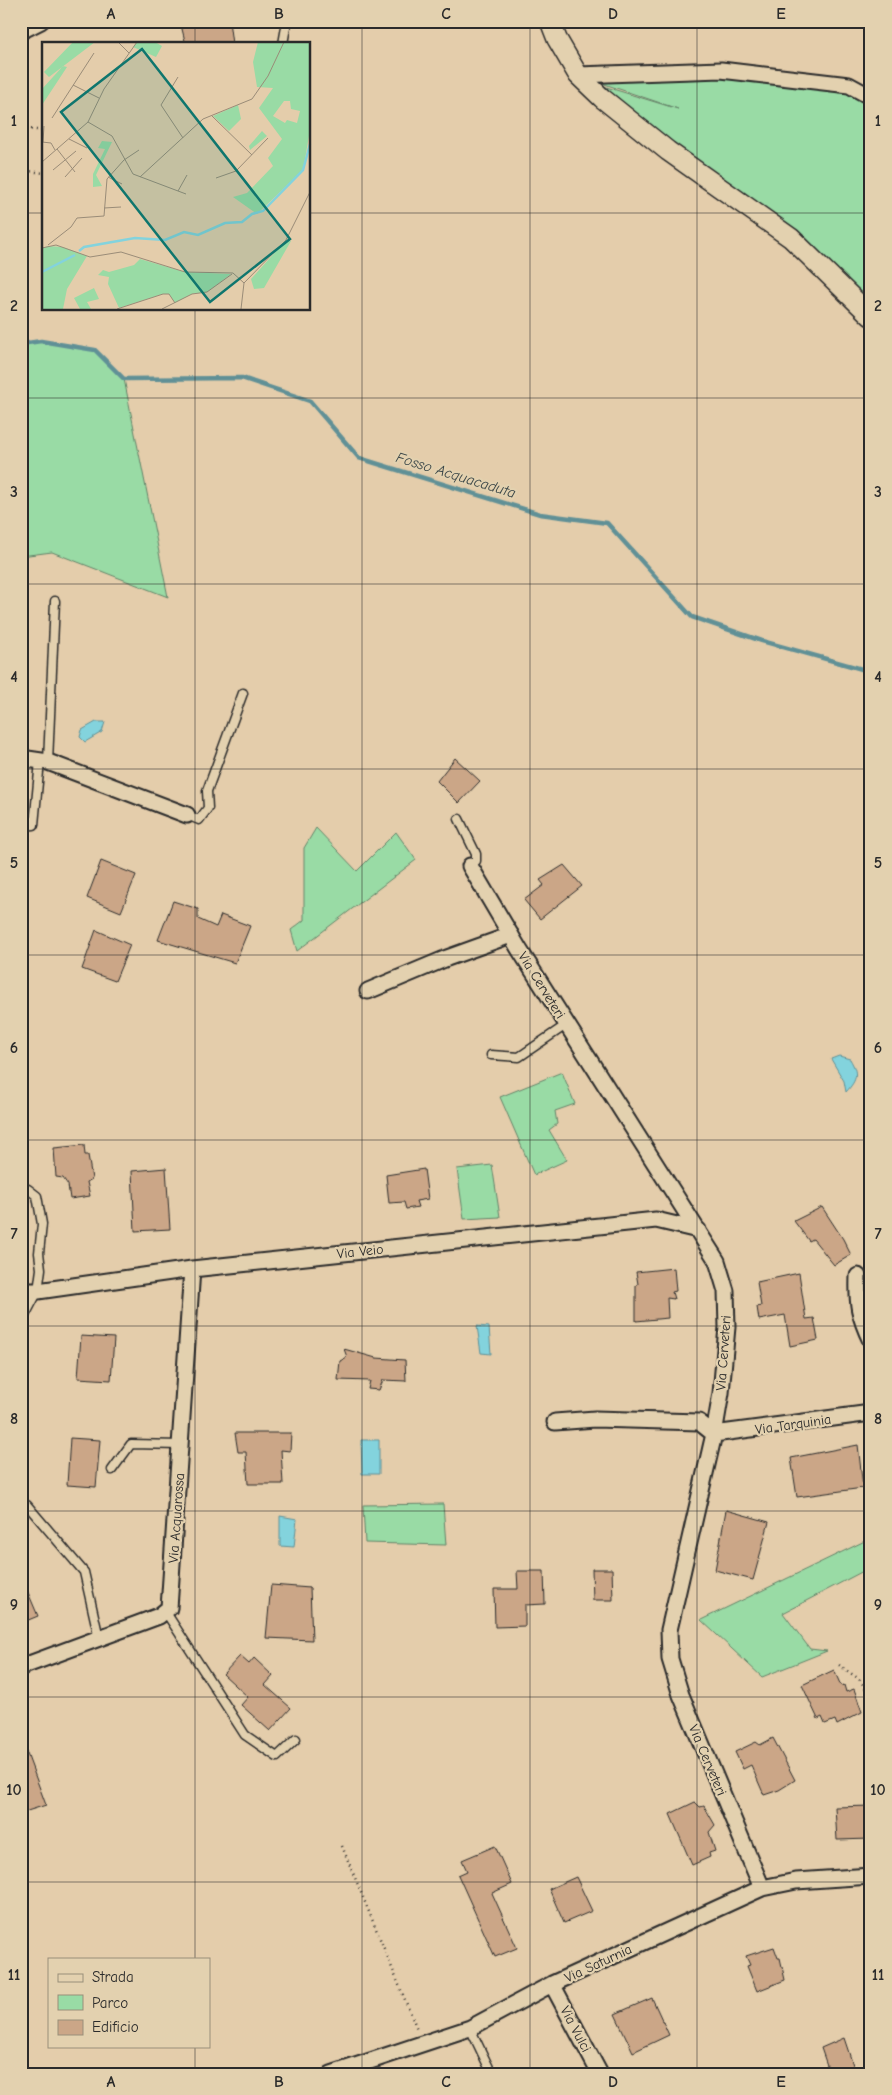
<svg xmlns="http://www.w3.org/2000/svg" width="892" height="2095" font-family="'Comic Neue',sans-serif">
  <rect width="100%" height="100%" fill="#e4cdab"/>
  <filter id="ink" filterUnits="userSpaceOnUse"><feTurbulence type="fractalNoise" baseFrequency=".02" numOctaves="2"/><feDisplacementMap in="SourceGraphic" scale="10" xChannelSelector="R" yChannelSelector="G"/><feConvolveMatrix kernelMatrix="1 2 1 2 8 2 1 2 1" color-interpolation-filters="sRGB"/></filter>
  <g filter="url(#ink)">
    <!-- green -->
    <path fill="#99dba5" stroke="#628368" d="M721 70 849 85 871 97V316L590 82 678 109 578 75Z
      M41 341 95 350 124 379 168 597 52 552 21 556V344Z
      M316 828 357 871 396 832 416 860 297 951 291 930 304 920V848Z
      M562 1072 575 1104 555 1111 557 1124 549 1130 567 1160 534 1175 500 1097Z
      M492 1165 500 1217 464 1219 457 1169Z
      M443 1504 446 1545 365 1543 363 1505Z
      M871 1538V1567L783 1613 810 1649 827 1651 762 1677 701 1620Z"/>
    <!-- water -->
    <path fill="#83d3dd" stroke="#609096" d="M96 722H105L102 732 85 742 80 737 82 730Z
      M839 1056 850 1059C858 1073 858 1079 846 1092L844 1081 831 1059Z
      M477 1326 489 1327 491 1354 481 1353Z
      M361 1440H379V1474H362Z
      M280 1516 297 1519 294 1547 280 1546Z"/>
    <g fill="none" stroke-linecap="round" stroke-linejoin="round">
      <!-- stream -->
      <path stroke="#609096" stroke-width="4.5" d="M21 344 41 341 95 350 124 379 242 378 310 401 359 458 540 514 607 523 692 617 762 641 862 669 871 679"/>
    </g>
    <!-- building -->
    <path fill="#cba687" stroke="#2b2b2b" d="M180 21H229L232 44H188L185 41Z
      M455 758 480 781 459 803 437 781Z
      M101 861 136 875 121 912 87 898Z
      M564 865 582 886 540 919 524 900 544 885 540 880Z
      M173 901 198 909V919L216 927 221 915 250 926 235 963 158 940Z
      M96 930 130 945 115 981 82 969Z
      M84 1145 85 1155H88L92 1179 87 1182 90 1196 70 1199 68 1185 63 1178 56 1177 54 1148Z
      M166 1168 170 1229 135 1231 132 1171Z
      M424 1169 428 1199 416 1201 418 1207 406 1209 404 1202 389 1203 386 1175Z
      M822 1207 843 1239 851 1255 834 1265 813 1239 809 1241 794 1221Z
      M674 1268 676 1291 672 1292 674 1299 667 1298 668 1318 636 1321V1285L638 1284 636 1272Z
      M799 1273 806 1319 814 1318 818 1340 790 1346 785 1315 759 1320 757 1307 761 1306 757 1282Z
      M81 1336 114 1338 111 1380 78 1378Z
      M344 1349 376 1358 405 1360 406 1381 383 1380 379 1390 368 1389 370 1381 338 1380 340 1361 347 1357Z
      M235 1433H291L290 1451 281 1450 283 1484H248L246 1452H238Z
      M70 1438 100 1440 96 1487 67 1485Z
      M858 1445 863 1488 797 1497 791 1458Z
      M726 1510 769 1522 753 1580 715 1570Z
      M592 1569H612L613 1600H593Z
      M517 1571H544L545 1604 525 1605V1626L495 1627 494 1589H518Z
      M21 1576 38 1616 21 1623Z
      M271 1585 310 1588 312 1640 266 1638Z
      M240 1656 249 1664 254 1658 273 1676 265 1685 291 1708 270 1731 241 1705 248 1697 223 1674Z
      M834 1670 841 1686 844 1685 846 1692 854 1689 862 1712 837 1725 835 1720 825 1724 822 1717 818 1719 802 1685Z
      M773 1738 795 1780 779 1790 764 1795 751 1765 743 1769 735 1752 756 1742 760 1745Z
      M21 1743H23L46 1805 21 1813Z
      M695 1802 700 1807 704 1806 715 1825 709 1832 715 1851 709 1853 710 1857 692 1865 670 1814Z
      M871 1806V1839L837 1840 835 1807Z
      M495 1846 512 1884 492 1893 517 1948 495 1957 458 1875 467 1871 462 1860Z
      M576 1877 592 1911 564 1923 549 1889Z
      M774 1947 778 1958H780L785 1980 757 1991 747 1966 750 1965 746 1956Z
      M652 1998 669 2035 633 2052 615 2014Z
      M844 2038 856 2074H830L821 2048Z"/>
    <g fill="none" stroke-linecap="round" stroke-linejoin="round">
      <!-- service casing -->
      <g stroke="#2b2b2b" stroke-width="11">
        <path id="service" d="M283 44 287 21
          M48 762 55 601
          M187 815 199 820 208 808 207 791 243 693
          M459 819 476 854V861L470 866
          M21 826 34 825 40 761
          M491 1055 519 1057 566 1025
          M21 1189H28L37 1196 42 1224 39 1253 41 1269 38 1291 21 1323
          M112 1470 131 1444 181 1445
          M21 1516 27 1505 84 1572 99 1638
          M165 1611 245 1735 277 1757 296 1739
          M470 2028 492 2074"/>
      </g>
      <!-- minor casing -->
      <g stroke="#2b2b2b" stroke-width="19">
        <path id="minor" d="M21 31 41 21
          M578 75 721 70 849 85 871 97
          M21 758 48 762 187 815
          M470 866 519 949 717 1261 726 1291 727 1327 721 1393 714 1434 669 1630 670 1659 681 1695 762 1888
          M368 991 447 958 511 935
          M858 1276C857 1304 859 1316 871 1341
          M21 1291H38L192 1269 656 1220 698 1230
          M555 1422 595 1419 699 1422 714 1434 871 1413
          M21 1667 159 1616 169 1608 192 1269
          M552 1984 600 2074
          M331 2074 470 2028 552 1984 762 1888 796 1881 871 1876"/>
      </g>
      <!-- tertiary casing -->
      <g stroke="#2b2b2b" stroke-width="22">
        <path id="tertiary" d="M550 21 557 39 578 75 602 98 668 151 791 238 871 316"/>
      </g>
      <!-- path -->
      <path stroke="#2b2b2b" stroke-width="2.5" stroke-dasharray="1 4" stroke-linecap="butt" d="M21 128 44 131
        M21 170 44 173
        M839 1665 859 1679 871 1696
        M342 1846 417 2029"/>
      <!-- service -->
      <use href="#service" stroke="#e3d1af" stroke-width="8"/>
      <!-- minor -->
      <use href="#minor" stroke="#e3d1af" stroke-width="15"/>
      <!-- tertiary -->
      <use href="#tertiary" stroke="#e3d1af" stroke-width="19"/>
    </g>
  </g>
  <!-- grid -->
  <path fill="none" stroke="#2b2b2b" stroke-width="1" stroke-opacity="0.55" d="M195 21V44M362 21V2074M530 21V2074M697 21V2074M21 213H44M309 213H871M195 309V1959M21 398H871M21 584H871M21 769H871M21 955H871M21 1140H871M21 1326H871M21 1511H871M21 1697H871M21 1882H871M195 2046V2074"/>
  <g text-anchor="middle" stroke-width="4.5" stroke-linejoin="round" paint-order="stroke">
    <!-- street labels -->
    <g font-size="14" fill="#2b2b2b" stroke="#e3d1af">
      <text transform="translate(542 985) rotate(58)" y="5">Via Cerveteri</text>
      <text transform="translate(360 1251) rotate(-6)" y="5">Via Veio</text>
      <text transform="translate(723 1353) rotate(-86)" y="5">Via Cerveteri</text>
      <text transform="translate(793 1424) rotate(-8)" y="5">Via Tarquinia</text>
      <text transform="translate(176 1518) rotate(-86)" y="5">Via Acquarossa</text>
      <text transform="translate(708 1760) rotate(67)" y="5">Via Cerveteri</text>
      <text transform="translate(598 1963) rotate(-25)" y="5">Via Saturnia</text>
      <text transform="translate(576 2029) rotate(62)" y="5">Via Vulci</text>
    </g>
    <!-- water labels -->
    <g font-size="15" font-style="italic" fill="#384446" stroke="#e3d1af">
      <text transform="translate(456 475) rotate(17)" y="5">Fosso Acquacaduta</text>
    </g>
  </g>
  <!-- overview -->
  <g transform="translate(42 42)">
    <rect width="268" height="268" fill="#e4cdab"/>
    <path d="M31 0H53L7 35 2 30ZM95 0H113L120 4 114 15 91 5ZM216 0H267V94L261 128 215 172 191 155 205 151 231 124 226 116 240 97 217 66 231 46 215 45 211 20ZM242 59H248L249 67 258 69 255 81 245 78 243 81 231 74ZM21 24 25 25 0 63V47ZM196 63 199 77 187 89 171 74ZM220 89 225 94 208 108 207 104ZM60 99 70 100 54 133 60 144 51 145V132L63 107 56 106ZM244 198 249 199 222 246 212 247 209 237ZM6 204 21 205 45 214 25 247 21 267H0V206ZM98 217 143 230 189 232 165 250 150 252 133 261 127 252H121L77 266 66 242 67 235 56 233 61 228 67 230 92 223ZM52 246 57 257 45 260 49 267H38L32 256Z" fill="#99dba5" fill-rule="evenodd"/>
    <path fill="none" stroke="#83d3dd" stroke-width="2.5" d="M37 209 42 205 93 196 123 198 142 190 156 193 183 181 200 180 210 172 221 169 261 128 268 102M0 230 33 213"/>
    <path fill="none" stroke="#9a8c78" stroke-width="1" d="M76 0 87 11M136 35 119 63 141 96M31 43 57 56M170 74 210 113M10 76 52 11M46 80 70 94 91 132 144 152M27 97 45 106M0 100 9 101 13 108M1 100 2 84M15 107 33 130M0 120 46 80 62 47 95 0M11 128 34 109M23 135 40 116M66 135 80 142M98 135 161 77 210 57 226 34 242 0M174 136 194 129 226 96M136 149 145 133M62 166 79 165M6 203 29 185 35 176 62 174 65 137 82 118 97 108M0 206 14 203 48 215 79 210 143 230 191 231 202 241 199 267M202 241 244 198 268 150M75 267 121 252H127L133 261M120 267 150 252 165 250 190 232"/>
    <path fill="#0f766e" fill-opacity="0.15" stroke="#0f766e" stroke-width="2.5" d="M100 7 248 197 168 260 19 70Z"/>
    <rect width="268" height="268" fill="none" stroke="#2b2b2b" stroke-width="2.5"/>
  </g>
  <!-- margin -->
  <rect width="892" height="2095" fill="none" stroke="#e3d1af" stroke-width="55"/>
  <!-- legend -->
  <rect x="48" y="1958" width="162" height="90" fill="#e3d1af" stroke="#998f7a"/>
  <rect x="58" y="1974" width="25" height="8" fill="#e3d1af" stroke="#998f7a"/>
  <text x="92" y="1982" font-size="15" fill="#2b2b2b">Strada</text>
  <rect x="58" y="1995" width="25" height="15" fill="#99dba5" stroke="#998f7a"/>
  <text x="92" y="2008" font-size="15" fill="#2b2b2b">Parco</text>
  <rect x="58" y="2020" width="25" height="15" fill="#cba687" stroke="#998f7a"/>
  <text x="92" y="2032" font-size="15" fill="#2b2b2b">Edificio</text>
  <rect x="28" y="28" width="836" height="2040" fill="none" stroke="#2b2b2b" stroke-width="2"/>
  <g font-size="16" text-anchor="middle" font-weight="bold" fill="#2b2b2b">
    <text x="111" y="19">A</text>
    <text x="279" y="19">B</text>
    <text x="446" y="19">C</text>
    <text x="613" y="19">D</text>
    <text x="781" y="19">E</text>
    <text x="14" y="126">1</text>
    <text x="878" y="126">1</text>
    <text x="14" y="311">2</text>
    <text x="878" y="311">2</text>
    <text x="14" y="497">3</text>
    <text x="878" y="497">3</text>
    <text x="14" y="682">4</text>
    <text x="878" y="682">4</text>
    <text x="14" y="868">5</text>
    <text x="878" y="868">5</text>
    <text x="14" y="1053">6</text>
    <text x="878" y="1053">6</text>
    <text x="14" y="1239">7</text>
    <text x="878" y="1239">7</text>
    <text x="14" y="1424">8</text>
    <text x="878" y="1424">8</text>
    <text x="14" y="1610">9</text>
    <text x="878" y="1610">9</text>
    <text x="14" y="1795">10</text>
    <text x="878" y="1795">10</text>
    <text x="14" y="1980">11</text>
    <text x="878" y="1980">11</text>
    <text x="111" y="2087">A</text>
    <text x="279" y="2087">B</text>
    <text x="446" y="2087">C</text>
    <text x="613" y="2087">D</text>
    <text x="781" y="2087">E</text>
  </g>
</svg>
